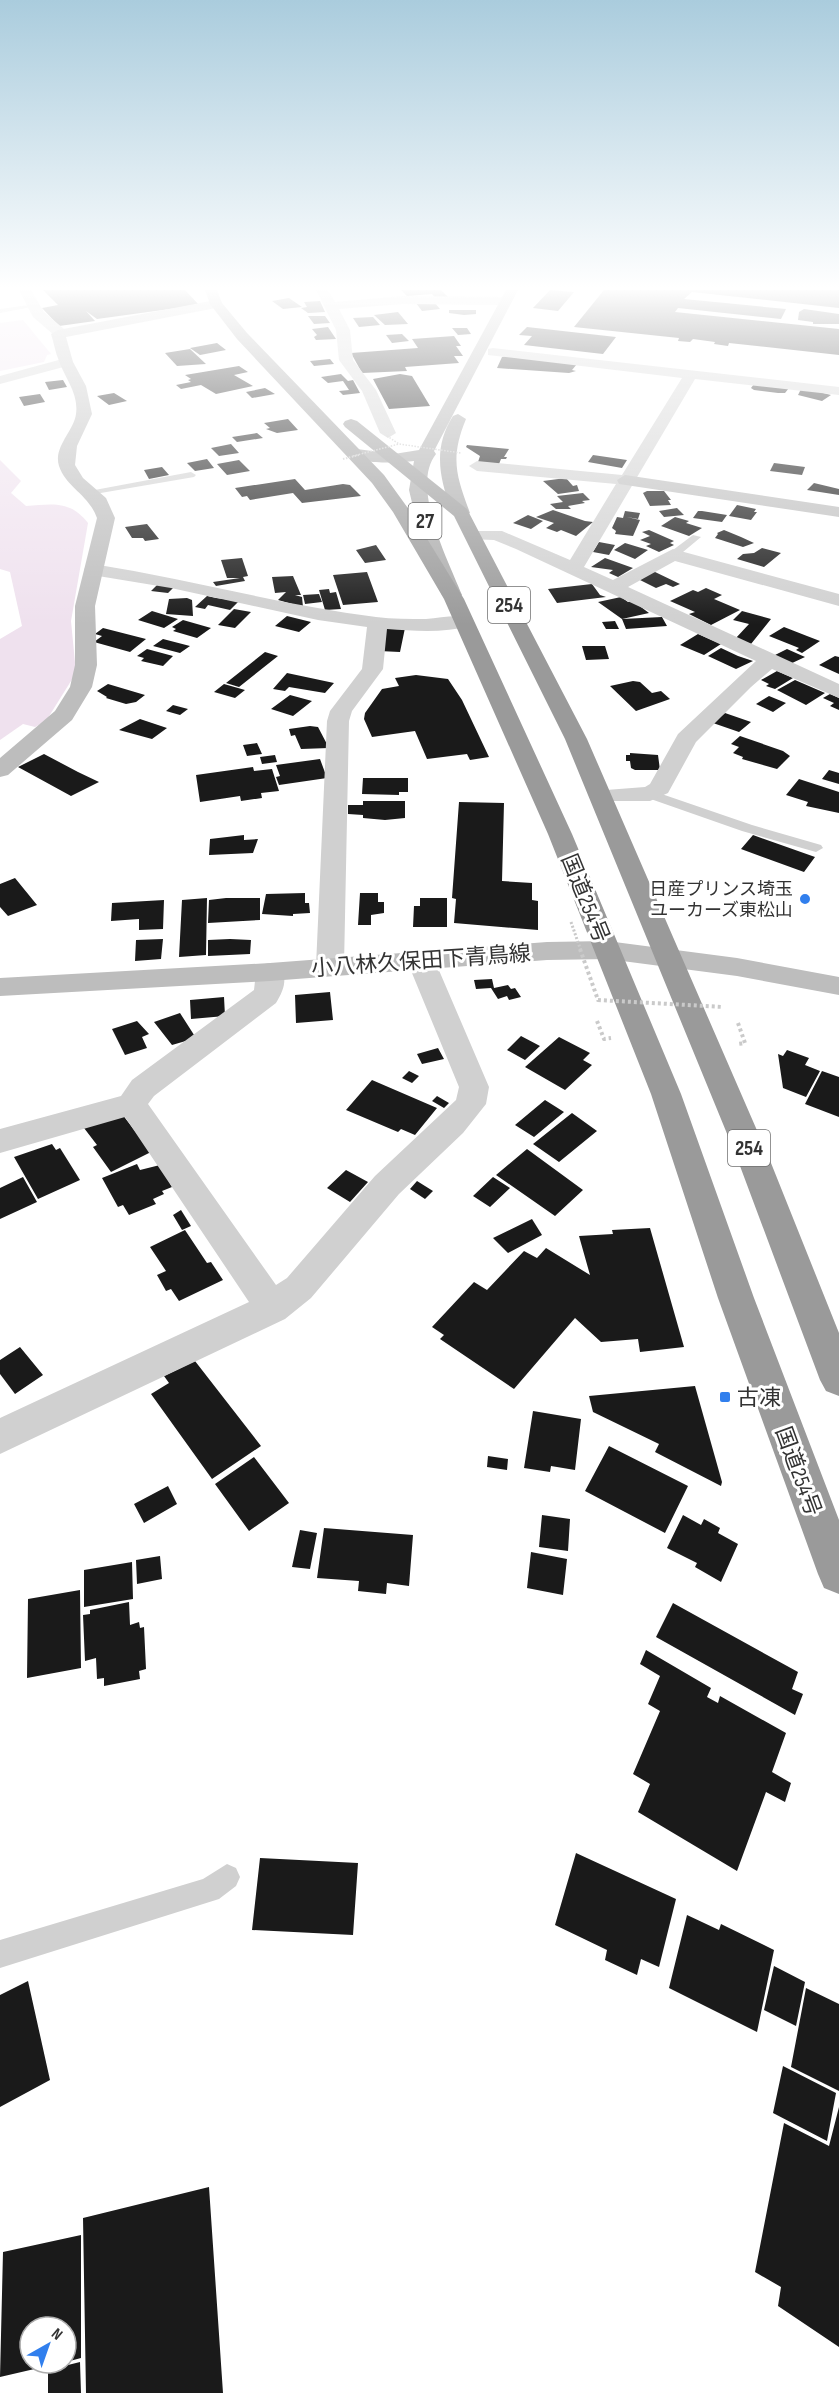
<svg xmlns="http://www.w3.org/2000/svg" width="839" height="2393" font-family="'Sofia Sans Condensed','Noto Sans JP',sans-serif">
  <rect width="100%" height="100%" fill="#fff"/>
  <!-- green -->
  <path fill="#efe1ee" d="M23 320 51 354 47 355 44 362 0 371V323Z
    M0 460 21 481 11 493 26 506C53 504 70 500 88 523L71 621 76 673 46 721 35 727 23 724 0 740V639L22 626 10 572 0 569Z"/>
  <!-- building -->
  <path fill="#1a1a1a" d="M43 290H185L199 305 97 319 86 311 95 321 59 326 42 308 58 305Z
    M401 290H441L449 298 436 299 432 294 407 296Z
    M550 290 574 292 558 311 533 308Z
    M604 290H839V308L692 292 684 299 786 309 781 319 678 308 675 312 839 329V355L729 343 728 346 714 344 715 342 693 339 690 342 678 341 679 338 574 327Z
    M289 298 302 307 283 309 272 301Z
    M320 301 325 312 308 313 301 308 307 307 304 302Z
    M434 302 440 309 422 311 416 303Z
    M804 309 839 314V324H813V322L798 320 799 312Z
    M449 310H476V314L464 315 449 313Z
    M398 312 408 324 385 325 374 315Z
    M308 316H325L330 323 314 324Z
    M373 317 380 325 359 327 353 318Z
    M328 327 336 339 316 340 314 337 317 335 312 329Z
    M527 327 616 337 603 354 524 345 532 336 519 335Z
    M452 328H467L471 334 458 335Z
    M402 334 409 341 392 343 386 335Z
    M454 336 461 346H456L463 356H454L459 363 405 367 407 371 362 373 351 353 418 348 412 339Z
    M217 343 226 350 200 355 190 348Z
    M190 349 206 364 177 366 165 353Z
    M506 356 577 364 572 370 576 371 569 373 497 368 502 357Z
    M330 359 334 364 314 366 310 361Z
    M239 366 248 372 234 375 253 386 216 394 201 385 181 389 176 385 191 382 188 380 191 379 185 375Z
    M341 374 348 381 353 380 360 393 343 395 339 391 349 390 343 381 328 383 321 377Z
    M400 374 412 376 430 406 389 409 373 379Z
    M63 380 67 387 49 390 45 382Z
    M754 384 789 388 785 393H778L754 390 751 388Z
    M265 388 275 394 252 398 246 392Z
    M801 389 815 391 831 395 822 401 798 395Z
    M114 393 127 401 109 405 97 396Z
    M40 394 45 402 24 406 19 397Z
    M288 419 298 430 277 433 266 429 270 428 264 423Z
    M257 433 263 438 237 442 232 437Z
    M231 444 239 453 219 456 211 448Z
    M467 445 509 449 504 457H507L506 459H501L499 464 478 462 480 456 466 447Z
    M593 455 627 460 622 468 588 462Z
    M207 459 214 468 195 471 187 463Z
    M239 460 250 471 227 475 217 464Z
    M774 463 805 467 802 475 770 471Z
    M162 467 169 475 149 479 144 470Z
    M566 478 573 486 577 485 579 491 558 494 543 481Z
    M295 479 305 490 343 484 350 485 361 496 302 503 293 493 250 500 247 496 242 497 235 488Z
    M814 483 839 489V495L807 490Z
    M647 491H664L671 500H668L671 505 650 506 643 493Z
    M583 493 590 500 582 501 585 503 568 506 571 509H556L550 504 563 502 557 496Z
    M737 505 756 509 754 512H757L751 520 729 516Z
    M677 508 684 515 664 517 659 511Z
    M553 510 585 521 593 522 576 536 561 530 557 532 546 528 554 523 536 517Z
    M625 511 640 513 638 519 627 517 640 520 633 536 615 534 616 531 612 528 617 517 623 518Z
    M698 511H702L727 515 722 522 693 518Z
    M528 515 543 521 531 529 513 523Z
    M675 517 689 521 686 523 702 528 689 536 661 526Z
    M147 524 159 539 145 541 143 538H132L125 527Z
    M649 530 674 541 670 543 674 545 659 552 646 546 651 544 640 540 650 536 642 532Z
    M724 530 741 537 754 543 743 547 715 538 718 534 717 533Z
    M599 542 615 545 609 555 593 552Z
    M625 543 648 550 635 559 614 550Z
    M376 545 386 560 365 563 356 550Z
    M762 548 781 553 764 567 737 559 743 554 754 553Z
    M242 558 248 576 243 577 245 581 216 586 213 582 240 578H227L221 560Z
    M605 558 633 568 618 577 609 573 613 570 591 567Z
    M653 571 680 584 673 587 666 584 656 588 640 580Z
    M367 572 378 602 343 605 333 575Z
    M293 576 301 595H295L302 597 303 607 278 600 286 592 275 593 272 577Z
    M160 582 175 586 168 593 151 591Z
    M592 584 600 595 606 597 557 603 548 589Z
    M706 588 722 595 714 599 740 610 711 625 689 614 695 612 670 601 693 590 698 592Z
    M329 589 330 593 336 592 341 609 325 610 319 590Z
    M319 594 322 602 305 604 303 595Z
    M207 596 216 598 239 601 230 610 208 605 205 609 195 607Z
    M621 597 628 602 633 601 649 613 622 619 598 602Z
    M187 598 192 600 193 616 166 614 169 599Z
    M234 609 251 612 235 628 218 625Z
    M152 611 178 619 164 628 138 620Z
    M742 611 771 619 751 644 735 639 749 624 733 620Z
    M287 616 311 622 299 632 275 626Z
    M662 617 667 626 626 629 622 619Z
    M183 620 211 628 197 638 173 631 176 629 172 627Z
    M615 621 619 629H606L602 622Z
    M385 627 405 628 400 652 379 651Z
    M784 627 807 636 820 641 802 653 796 650 799 648 769 636Z
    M103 628 146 639 130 652 94 642 102 636 95 634Z
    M698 634 721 644 704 655 680 645Z
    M163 639 190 646 180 653 153 646Z
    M582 646H605L609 659 586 660Z
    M721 648 738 656 753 661 736 669 708 656Z
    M147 649 173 656 163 666 141 661 144 658 137 656Z
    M787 649 805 657 790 664 773 656Z
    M265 652 278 656 239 687 226 683Z
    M835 656 839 657V674L819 665Z
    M777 671 793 678 775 689 766 686 769 684 761 680Z
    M287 673 334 683 325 693 289 687 285 691 273 689Z
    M416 675 448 679 462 700 489 757 470 760 467 754 427 759 415 731 372 737 364 719 365 713 382 689 399 686 395 678Z
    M795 680 825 693 806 705 777 690Z
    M633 681 640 682 652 693 661 691 670 699 636 711 610 686Z
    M108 684 145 695 136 702 126 704 106 698 107 697 97 691Z
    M224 684 245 690 235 698 214 692Z
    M830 694 839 698V710L830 706 834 703 823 698Z
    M290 695 312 701 293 716 271 709Z
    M769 696 786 703 773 712 756 704Z
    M173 705 188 709 180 715 166 711Z
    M725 713 751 722 739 732 713 723Z
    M140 719 167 728 152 739 119 730Z
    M310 726 318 727 329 748 301 749 295 735 291 736 289 729Z
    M740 736 783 751 790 756 777 769 742 759 743 757 733 753 739 747 731 744Z
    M257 743 262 754 247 756 243 745Z
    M630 753 658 755 660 770H635L631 768 630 761H626V755H630Z
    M44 754 78 772 99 782 71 796 18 767Z
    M275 755 277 762 262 764 260 757Z
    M320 759 327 778 279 785 276 777 280 776 276 765Z
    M253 767 254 771 272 769 279 791 261 793 262 798 241 801 240 796 200 802 196 775Z
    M829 770 839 773V784L822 779Z
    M363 778H408V792H399V795L362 794Z
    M799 779 839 792V813L806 806 808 802 786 795Z
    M363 801H405V818L385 820 363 818V815L348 814V805H363Z
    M459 802 504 803 502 881 532 883V900L538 901V930L454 923 456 899 452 898Z
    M244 835V840L258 839 253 853 209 855 210 839Z
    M753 835 815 857 804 872 741 849Z
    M15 878 37 905 8 916 0 907V884Z
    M305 893V903H309L310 913 293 914V916L262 914 266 894Z
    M360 893H378V902H384V913L371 915V925H358Z
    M207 898 206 955 179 957 182 900Z
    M226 898H260V920L208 923 209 900Z
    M420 898H447V927H413L414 906H420Z
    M164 900 163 929 139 930V919L111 921 112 903Z
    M163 939 161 959 135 961 136 940Z
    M230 939 251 940 250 954 208 956V940Z
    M492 979 494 988 508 985 511 989 515 988 521 997 509 1000 507 996 498 999 491 988 476 989 474 980Z
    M330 992 333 1020 296 1023 295 995Z
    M224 997 225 1016 191 1019 190 1000Z
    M180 1013 196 1038 172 1045 154 1022Z
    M137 1021 149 1034 142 1037 147 1048 125 1055 112 1029Z
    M521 1036 540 1046 525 1060 507 1050Z
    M559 1037 590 1053 583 1060 592 1065 565 1090 525 1067Z
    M438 1048 444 1059 422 1064 417 1054Z
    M787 1050 809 1058 805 1065 820 1071 806 1097 783 1088 778 1054 783 1056Z
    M409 1071 419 1076 412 1083 402 1078Z
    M822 1071 839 1077V1117L805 1104Z
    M372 1080 437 1108 415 1135 401 1129 398 1132 346 1110Z
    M437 1096 449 1103 444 1108 432 1101Z
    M545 1100 564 1112 534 1137 515 1125Z
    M572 1113 597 1131 559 1162 533 1144Z
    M122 1114 151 1152 111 1172 93 1147 97 1145 84 1128Z
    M52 1144 56 1150 60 1148 80 1180 38 1199 14 1157Z
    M527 1149 583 1190 555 1216 496 1175Z
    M137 1164 140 1170 160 1165 172 1187 162 1191 164 1194 153 1199 156 1204 129 1215 123 1205 118 1207 102 1178Z
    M346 1170 368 1182 350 1202 327 1188Z
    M23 1177 37 1202 0 1219V1188Z
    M493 1177 510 1188 490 1207 473 1196Z
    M417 1181 433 1191 425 1199 410 1189Z
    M181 1210 191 1226 182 1230 173 1215Z
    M532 1219 542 1235 508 1253 493 1238Z
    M650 1228 684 1347 640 1352 638 1339 601 1342 575 1318 514 1389 440 1339 444 1335 432 1327 474 1282 487 1290 524 1251 537 1258 546 1248 590 1275 579 1236 613 1234 612 1230Z
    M185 1230 207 1263 211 1262 223 1280 179 1301 171 1289 166 1291 157 1275 166 1271 150 1247Z
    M20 1347 43 1375 15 1394 0 1374V1360Z
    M195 1361 261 1446 212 1479 151 1394 169 1383 164 1376Z
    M695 1386 722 1482 721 1486 655 1452 659 1444 593 1412 589 1396Z
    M533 1411 581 1419 575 1470 551 1466 550 1472 524 1468Z
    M609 1446 688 1486 665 1533 585 1491Z
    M488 1456 508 1459 507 1470 487 1467Z
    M254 1457 289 1503 249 1531 215 1484Z
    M168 1486 177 1504 144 1523 134 1504Z
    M542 1515 570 1519 568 1551 539 1547Z
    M683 1515 701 1525 704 1519 720 1528 718 1533 738 1544 721 1582 695 1567 697 1563 667 1548Z
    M324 1528 413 1535 409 1586 387 1583 386 1594 358 1591 359 1581 317 1578Z
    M300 1530 317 1533 310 1569 292 1567Z
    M531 1552 567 1559 563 1595 527 1588Z
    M160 1556 162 1579 137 1584 136 1560Z
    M132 1562 133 1599 84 1607V1570Z
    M80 1590 81 1668 27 1678 28 1599Z
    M129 1602 130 1625 139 1622 140 1628 144 1627 146 1669 139 1671 140 1679 104 1686V1678L97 1679 96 1658 85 1661 83 1615 90 1614V1610Z
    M673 1603 798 1672 792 1689 803 1694 795 1715 656 1637Z
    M646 1650 711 1688 707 1697 718 1703 720 1696 786 1733 772 1772 791 1783 785 1802 766 1792 737 1871 638 1812 650 1784 633 1774 660 1711 648 1704 660 1676 640 1664Z
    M576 1853 676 1899 659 1967 641 1959 637 1975 605 1960 607 1950 555 1925Z
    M260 1858 358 1863 353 1935 252 1930Z
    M687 1915 719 1930 721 1924 774 1950 757 2032 669 1988Z
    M774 1966 805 1982 796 2026 764 2010Z
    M28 1981 50 2080 0 2107V1995Z
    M806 1988 839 2004V2091L791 2067Z
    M783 2066 836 2093 827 2141 773 2113Z
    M839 2107V2347L778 2306 781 2287 755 2272 784 2123 829 2146Z
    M209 2187 223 2393H86L83 2218Z
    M81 2235V2358L66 2362V2327H30V2363L56 2364 0 2377 3 2252Z
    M80 2362 81 2393H48V2370Z"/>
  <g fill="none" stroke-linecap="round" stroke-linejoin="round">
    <!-- path -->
    <path stroke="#cacaca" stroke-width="4" stroke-dasharray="3 3" stroke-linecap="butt" d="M597 1021 604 1039 611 1038
      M738 1023 745 1043 738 1044"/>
    <!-- lane -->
    <path fill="#d0d0d0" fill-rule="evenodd" d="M37 304V306L0 313V309Z
      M191 472 196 475 194 477 89 495 84 492Z
      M693 535 701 537 677 557H669V553Z
      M650 790 752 825 821 845 823 848 816 852 742 831 645 797V791Z
      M227 1864 236 1868 240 1877 236 1886 219 1899 0 1968V1940L203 1879Z"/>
    <!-- street -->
    <path fill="#d0d0d0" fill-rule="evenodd" d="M19 290H31L44 312 64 329V335H54L33 317Z
      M316 290H328L335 302 403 296 506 297 512 301 506 305 403 304 339 309 350 330 353 360 376 390 396 433 388 438 380 433 362 391 339 360 336 330Z
      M493 348 839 387V395L695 379 584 567 613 580 673 549 839 594V606L675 561 628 587 839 684V698L772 669 751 687 696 742 668 793 650 801H593L589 796 593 791 645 787 650 784 678 734 756 661 516 549 494 540 467 539 464 535 467 531H502L570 560 616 484 477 471 469 466 477 461 622 475 682 378 488 355V349Z
      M66 358 73 362 71 365 0 384V376Z
      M93 564C188 579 281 605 376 617 392 619 410 619 426 619 441 618 456 614 471 618L474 622 471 626C444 633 415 631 387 629L383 669 352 711 349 721 344 966 340 972 330 975 320 972 316 966 327 721 330 711 362 669 367 627 318 620 171 588 86 574 84 570 86 566Z
      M421 952 431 955 435 961 489 1087 486 1104 463 1133 399 1194 311 1298 285 1319 0 1454V1418L249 1302 125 1117 0 1153V1129L121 1096 132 1080 254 990 256 972 260 965 270 963 280 965C288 979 284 990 276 1003L154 1096 148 1104 276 1285 287 1278 375 1176 456 1100 459 1087 407 961 411 955Z"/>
    <!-- secondary -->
    <path fill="#bdbdbd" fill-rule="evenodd" d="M216 300 221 301V307L66 337 73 362 86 386 92 414 77 446 75 465 83 478 106 498 115 518 95 606 97 665 92 687 72 720 8 775 0 777V758L55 711 70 687 75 665V606L97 518C89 495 66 487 59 466 53 447 74 431 76 414 79 394 65 378 59 361 55 352 54 343 51 334L58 330Z
      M625 475 839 507V517L619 484 617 480Z
      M607 941 737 958 839 977V995L737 976 607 959 547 960 270 981 0 996V978L270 963 547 942Z"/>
    <!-- primary -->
    <path fill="#ababab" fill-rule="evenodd" d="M506 290H518L434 451 436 454C410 487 448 560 462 595L452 601 442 595 419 532 409 490 414 461C400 463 358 465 349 454L357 449 394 454 419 450Z
      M458 414 466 419C450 458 456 475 470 513L461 518 452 513C440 479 432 449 453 416Z"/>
    <!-- highway -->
    <path fill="#9a9a9a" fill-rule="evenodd" d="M205 290H217L222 303 247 333 384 475 410 511 464 599 572 834 681 1094 754 1298 839 1520V1594L824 1588 818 1574 718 1298 651 1094 548 834 444 599 393 512 372 483 237 339 210 304Z
      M351 419 357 421 467 509 587 739 769 1158 839 1333V1396L826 1391 820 1380 737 1158 565 739 454 516 345 427 343 424 345 421Z"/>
    <!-- path-bridge-far3 -->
    <path stroke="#cacaca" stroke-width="1.5" stroke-dasharray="1.5 1.5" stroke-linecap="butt" d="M387 436 399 444 461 453
      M353 456 399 444"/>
    <!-- path-bridge-far2 -->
    <path stroke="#cacaca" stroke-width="2" stroke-dasharray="1.5 1.5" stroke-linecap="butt" d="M343 459 359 455"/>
    <!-- path-bridge-far1 -->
    <path stroke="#cacaca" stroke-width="3" stroke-dasharray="2 2" stroke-linecap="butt" d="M571 922 581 951"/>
    <!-- path-bridge -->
    <path stroke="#cacaca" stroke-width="4" stroke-dasharray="3 3" stroke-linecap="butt" d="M580 949 598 1000 723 1007"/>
  </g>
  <!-- sky -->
  <linearGradient id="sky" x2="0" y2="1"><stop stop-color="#acd"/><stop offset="0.46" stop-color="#fff"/><stop offset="1" stop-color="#fff" stop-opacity="0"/></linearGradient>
  <rect width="839" height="625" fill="url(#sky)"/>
  <!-- markers -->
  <g fill="#317fed" stroke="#fff" stroke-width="2">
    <circle cx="805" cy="899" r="6"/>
    <rect x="719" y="1391" width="12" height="12" rx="3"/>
  </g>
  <g text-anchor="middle" stroke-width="6" stroke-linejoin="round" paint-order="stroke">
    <!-- far-poi labels -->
    <g font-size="18" fill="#333" stroke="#fff" text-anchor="end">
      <text x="793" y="895">日産プリンス埼玉<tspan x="793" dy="21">ユーカーズ東松山</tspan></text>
    </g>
    <!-- shield labels -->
    <g fill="#fff" stroke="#707070" stroke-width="1.5">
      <rect x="408.5" y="503" width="33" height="36" rx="4.5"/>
      <rect x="488" y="587" width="42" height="36" rx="4.5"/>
      <rect x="728" y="1130" width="42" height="36" rx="4.5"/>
    </g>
    <g font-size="21" font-weight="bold" fill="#333">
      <text x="425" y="528">27</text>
      <text x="509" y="612">254</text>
      <text x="749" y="1155">254</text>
    </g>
    <!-- street labels -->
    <g font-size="22" fill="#333" stroke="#fff">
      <text transform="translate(586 898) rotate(68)" y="8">国道254号</text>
      <text transform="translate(421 960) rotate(-4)" y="8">小八林久保田下青鳥線</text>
      <text transform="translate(799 1471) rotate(70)" y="8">国道254号</text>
    </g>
    <!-- poi labels -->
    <g font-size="22" fill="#333" stroke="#fff" text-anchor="start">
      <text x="737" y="1405">古凍</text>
    </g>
  </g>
  <!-- north arrow -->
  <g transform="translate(48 2345) rotate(40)"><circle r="28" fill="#ffffff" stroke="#adadad" stroke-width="1.5"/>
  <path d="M0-4.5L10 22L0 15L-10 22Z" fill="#317fed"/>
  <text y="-9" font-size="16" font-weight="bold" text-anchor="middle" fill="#333333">N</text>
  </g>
</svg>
